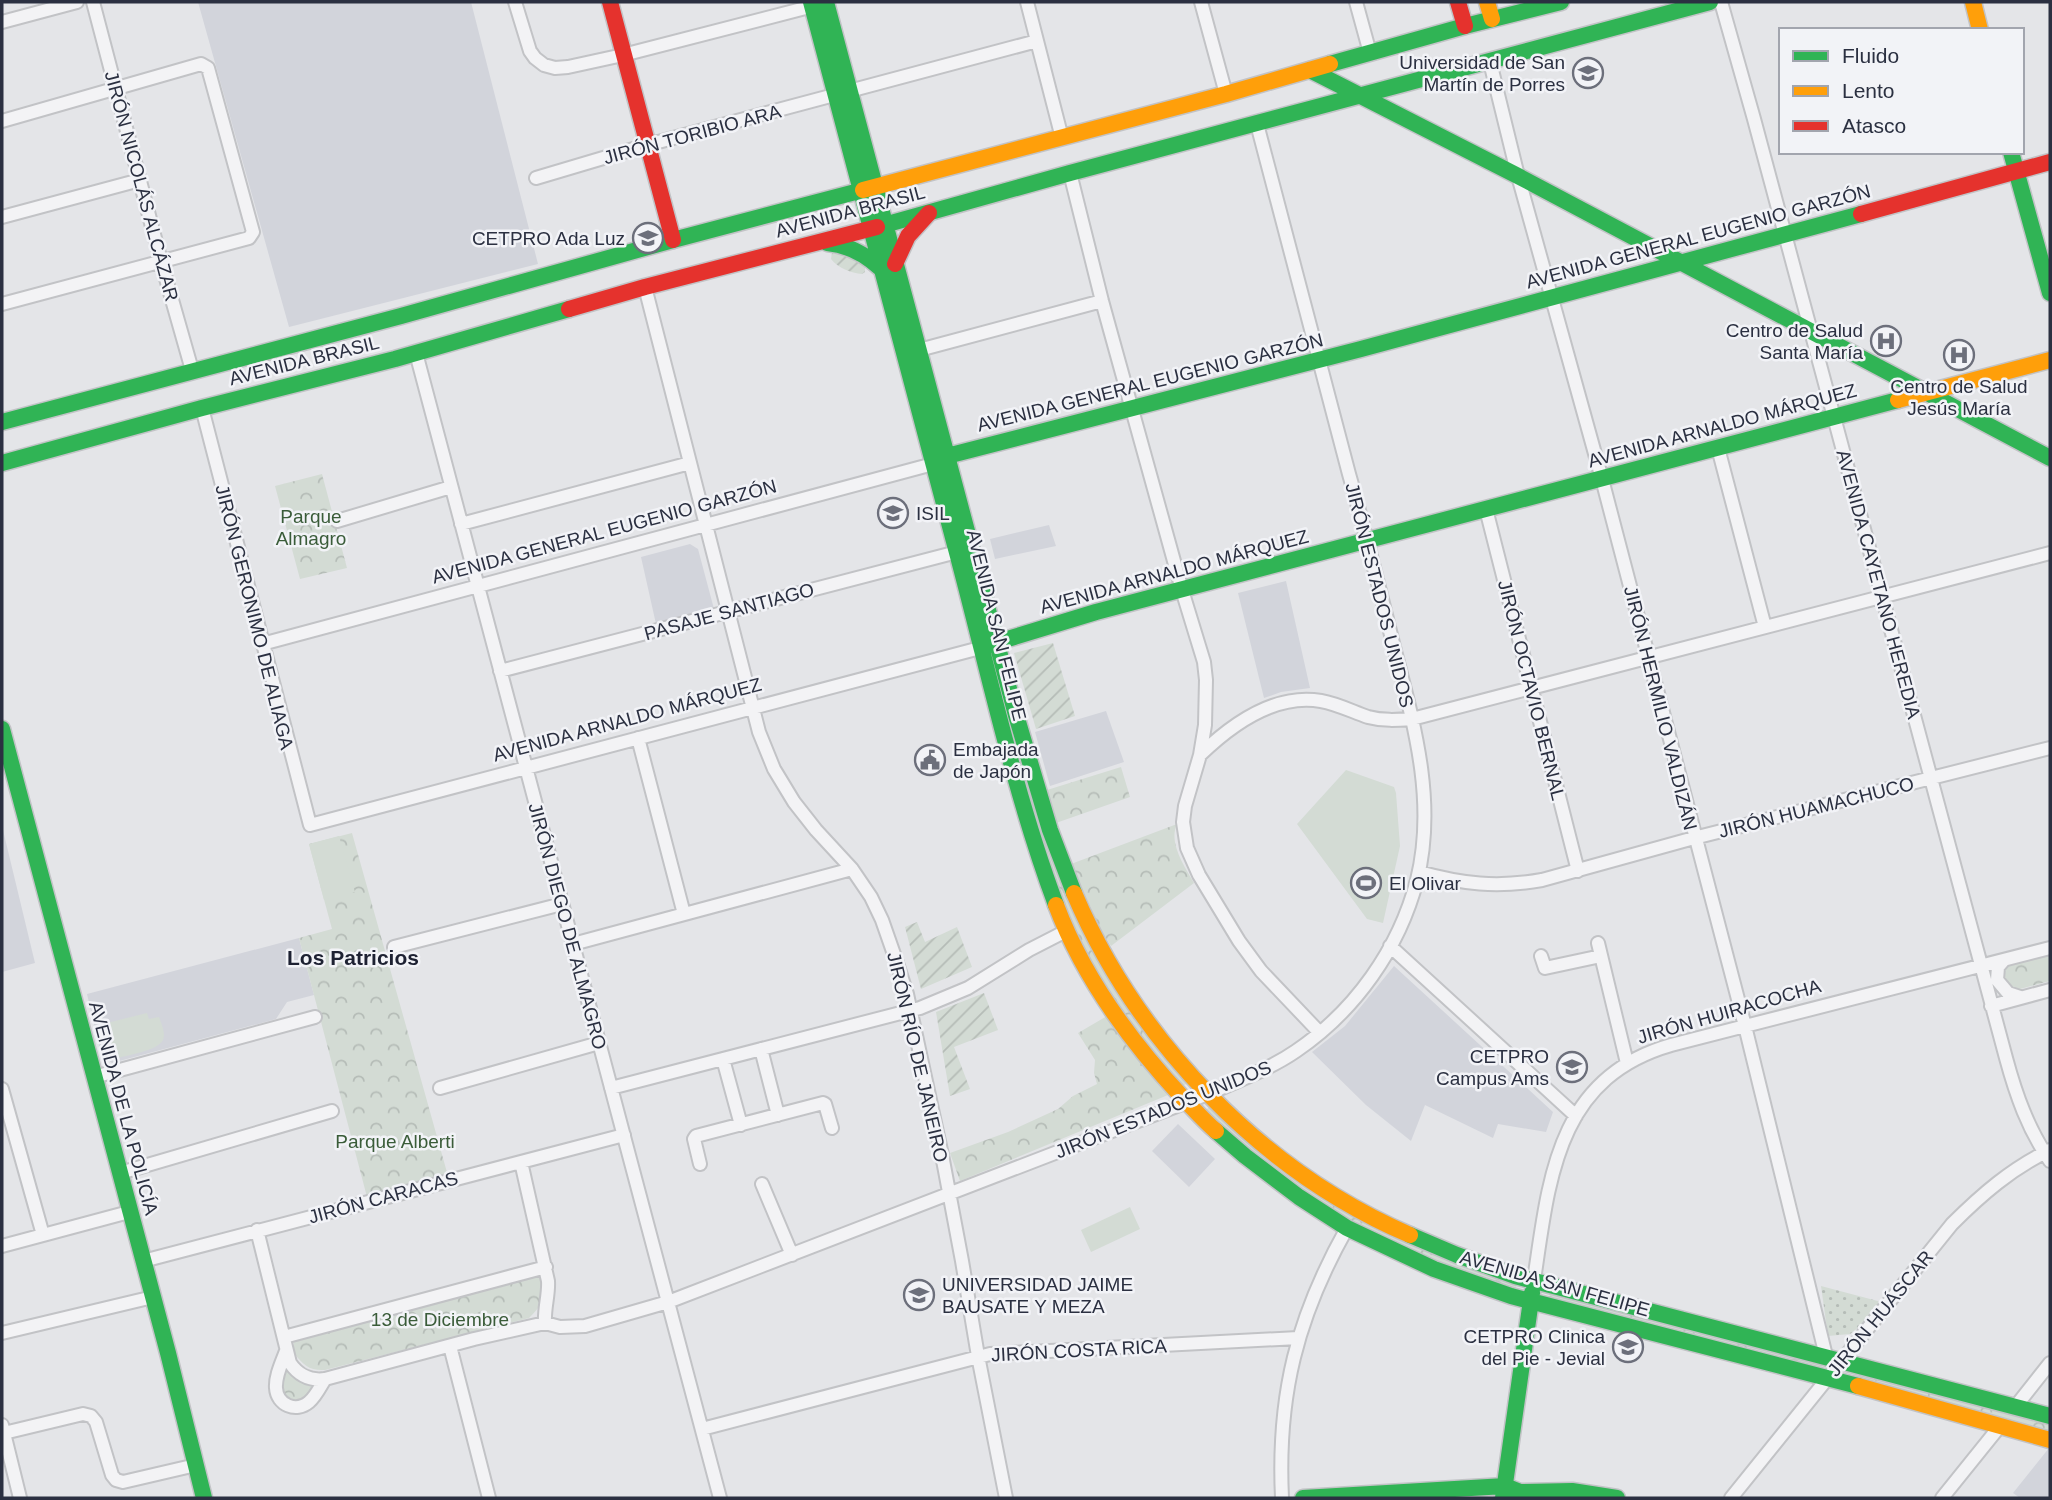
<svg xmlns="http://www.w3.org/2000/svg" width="2052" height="1500" font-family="Arial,sans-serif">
  <defs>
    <pattern id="grass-dots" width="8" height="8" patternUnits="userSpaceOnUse" patternTransform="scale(1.75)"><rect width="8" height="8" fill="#d3dbd4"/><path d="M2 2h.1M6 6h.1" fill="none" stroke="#b5bcb7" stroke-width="1.8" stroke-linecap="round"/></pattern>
    <pattern id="park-crowns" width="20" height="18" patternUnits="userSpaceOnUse" patternTransform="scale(1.75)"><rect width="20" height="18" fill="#d3dbd4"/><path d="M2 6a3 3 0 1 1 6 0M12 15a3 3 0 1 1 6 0" fill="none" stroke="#b5bcb7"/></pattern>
    <pattern id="garden-furrows" width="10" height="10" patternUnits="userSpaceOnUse" patternTransform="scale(1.75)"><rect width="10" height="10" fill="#d3dbd4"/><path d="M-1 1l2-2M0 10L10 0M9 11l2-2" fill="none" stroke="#b5bcb7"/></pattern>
  </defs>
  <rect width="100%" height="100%" fill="#e4e5e8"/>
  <!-- built -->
  <path fill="#d2d4db" d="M198 2H471L538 264 289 327Z
    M1049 525 1056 546 995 559 990 539Z
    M690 544 698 549 714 609 656 624 641 557Z
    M1286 581 1310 688 1281 692 1264 698 1238 593Z
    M1106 711 1124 762 1050 786 1035 732Z
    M2 826 35 963 2 972Z
    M299 938 314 995 287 1002 276 1019 112 1063 101 1054 87 994Z
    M1394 966 1553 1112 1546 1132 1498 1124 1493 1138 1425 1105 1411 1141 1366 1105 1312 1052 1345 1026Z
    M1178 1124 1215 1159 1189 1187 1152 1151Z
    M2049 1448 2050 1449V1498H2020L2013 1493Z"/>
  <!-- grass -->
  <path fill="url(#grass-dots)" d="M1821 1286 1889 1304 1850 1334 1828 1336Z"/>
  <!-- park -->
  <path fill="url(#park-crowns)" d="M322 474 347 568 300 579 275 486Z
    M997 661 1080 914 1193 1080 1181 1087 1117 1007 1072 928 1038 838 992 662Z
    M1121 767 1130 797 1056 823 1047 790Z
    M1177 824C1168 843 1185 867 1194 883L1111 946 1101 930 1071 864Z
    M352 833 448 1176 367 1197 299 938 332 929 309 844Z
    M2050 952V981L2016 990 2009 987 2000 975 2008 963Z
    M1107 1016 1168 1095 960 1181 950 1153 1008 1132 1058 1109 1073 1096 1097 1084 1094 1073 1095 1060 1078 1033Z
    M1217 1103 1340 1199 1518 1274 1516 1289C1467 1273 1418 1256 1372 1233 1311 1201 1254 1159 1205 1110Z
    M541 1269C547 1291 547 1301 529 1318L325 1370C310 1371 303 1365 294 1353L293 1335Z
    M1552 1286 1829 1358 1819 1370 1549 1298Z
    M1859 1366 2050 1416V1432L1851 1378Z
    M284 1368 315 1386 305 1399C291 1402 285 1398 280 1385Z"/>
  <!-- garden -->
  <path fill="url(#garden-furrows)" d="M832 253 846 255 865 266V272L862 274C851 273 838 268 831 259Z
    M1053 643 1075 716 1036 729 1014 653Z
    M917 922 925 942 957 927 972 967 921 989 905 927Z
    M984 993 998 1030 954 1047 970 1089 950 1096 936 1012Z"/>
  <!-- pitch -->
  <path fill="#d3dbd4" d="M1346 770 1394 787 1396 793 1400 846 1383 923 1367 919 1297 824Z
    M339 836 355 892 324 900 309 844Z
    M147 1013 149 1019 159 1017C161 1023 166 1033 163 1040 158 1051 124 1056 113 1059L106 1054 99 1025Z
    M1130 1207 1140 1229 1091 1252 1081 1230Z"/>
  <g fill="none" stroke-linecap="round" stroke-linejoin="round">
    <!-- street casing -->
    <g stroke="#c2c3c6" stroke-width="16">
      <path id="street" d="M93 2 161 261 192 370
        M515 2 530 51 535 58 544 65 555 68 568 67 623 55 821 4
        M1027 2 1062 138
        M1201 2 1226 94
        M1356 2 1370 53
        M1721 2 1754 119 2006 1058C2016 1095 2028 1129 2050 1161
        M2 22 77 2
        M1490 62 1518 176 1602 479 1745 1026 1826 1356
        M2 121 201 64 208 68 253 232 249 238 2 304
        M1070 173 1102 301 1182 590 1204 662 1206 680 1205 725 1200 755 1185 806 1183 822 1187 848 1199 875 1239 941 1261 971 1320 1033
        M536 178 647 145 1037 41
        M2 217 140 180
        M645 287 759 732 774 769 794 802 816 830 852 869 871 897 882 920 896 960 907 994 942 1155 962 1261 978 1356 1006 1498
        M919 350 1102 301
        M416 353 720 1498
        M202 408 310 825 980 648
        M1718 448 1765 627
        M1486 509 1578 871
        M337 521 451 487
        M461 524 690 463
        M262 644 933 464
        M500 671 957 552
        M638 738 684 914
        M1200 755C1232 724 1275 693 1321 701 1338 704 1353 712 1368 717 1383 721 1397 720 1412 719L2050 553
        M1419 872C1462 884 1497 888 1542 880L1694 838 2050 748
        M1598 943 1627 1063
        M573 944 852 869
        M1390 946 1576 1116
        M394 947 562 904
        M1541 956 1545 968 1601 956
        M2004 960 1998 967 1997 980 2008 993 2020 997
        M1991 1006 2050 990
        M761 1049 778 1115
        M723 1059 741 1125
        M94 1077 315 1017
        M440 1088 599 1043
        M611 1088 920 1008 968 988 1029 950 1066 931
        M2 1089 43 1235
        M521 1162 548 1281C549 1295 544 1308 545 1323
        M700 1164 694 1139 696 1136 823 1103 825 1104 832 1128
        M120 1173 332 1111
        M762 1184 792 1255
        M257 1230 290 1363C299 1376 310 1381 325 1379L474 1339 545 1323 560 1327 585 1326 668 1302 1208 1094C1237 1081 1270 1069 1296 1051 1355 1011 1399 949 1417 880 1437 800 1413 721 1393 643 1379 587 1365 530 1349 474 1318 357 1288 241 1257 124
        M2 1246 129 1212
        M143 1261 624 1135
        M1534 1280C1549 1180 1556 1078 1671 1045L2050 948
        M2 1333 153 1297
        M284 1337 546 1267
        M450 1346 489 1498
        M286 1351C282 1362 275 1376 276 1388 277 1405 296 1413 309 1402 316 1396 320 1387 325 1379
        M2016 1406 2050 1363
        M2 1425 20 1498
        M702 1429 990 1354 1298 1338
        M4 1433 83 1414 91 1416 96 1422 112 1475 116 1480 123 1482 196 1465
        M1282 1498C1277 1395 1297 1317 1347 1228
        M1731 1498 1952 1224C1981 1195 2012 1168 2050 1150
        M1942 1498 2000 1426"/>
    </g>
    <!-- fast casing -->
    <g stroke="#c2c3c6" stroke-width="19">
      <path id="fast" d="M811 2C859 184 908 367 956 549 988 668 1013 789 1056 905
        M826 2 1016 715 1050 830 1074 893
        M1330 64 1465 26 1561 2
        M1310 70 1518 176 2050 458
        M2011 152 2050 293
        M877 227 1070 173 1710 2
        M827 243C848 245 865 254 880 268
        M2 422 401 316 673 240 863 190
        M938 461 947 456 1361 349 1861 214
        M2 463 202 408 395 359 569 309
        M988 645 1096 612 1898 400
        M2 729 168 1353 204 1498
        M1216 1131 1245 1156 1299 1197 1347 1228 1434 1269 1511 1296 1858 1386
        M1410 1235 1457 1255 1515 1276 2050 1416
        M1303 1498 1505 1486 1520 1492 1572 1491 1617 1498
        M1503 1498 1532 1293"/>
    </g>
    <!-- slow casing -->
    <g stroke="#c2c3c6" stroke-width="19">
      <path id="slow" d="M1487 2 1492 19
        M1973 2 1980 30
        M863 190 1226 94 1330 64
        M1898 400 2050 360
        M1074 893C1137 1041 1261 1171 1410 1235
        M1056 905C1083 977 1130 1041 1182 1097 1193 1108 1204 1121 1216 1131
        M1858 1386 2050 1440"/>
    </g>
    <!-- jam casing -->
    <g stroke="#c2c3c6" stroke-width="19">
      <path id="jam" d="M610 2 673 240
        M1458 2 1465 26
        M1861 214 2050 162
        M895 264 908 236 929 213
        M569 309 645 287 877 227"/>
    </g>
    <!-- street -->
    <use href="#street" stroke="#f3f3f5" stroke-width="12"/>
    <!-- fast -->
    <use href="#fast" stroke="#30b455" stroke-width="16"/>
    <!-- slow -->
    <use href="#slow" stroke="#ff9f0a" stroke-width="16"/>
    <!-- jam -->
    <use href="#jam" stroke="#e5322d" stroke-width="16"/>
  </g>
  <!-- icons -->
  <defs>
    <g id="university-ring" transform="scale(1.575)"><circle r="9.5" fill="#f2f3f7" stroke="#6c6f7b" stroke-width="1.5"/><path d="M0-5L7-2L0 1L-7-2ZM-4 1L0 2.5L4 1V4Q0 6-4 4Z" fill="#6c6f7b"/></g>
    <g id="hospital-ring" transform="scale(1.575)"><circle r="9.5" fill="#f2f3f7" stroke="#6c6f7b" stroke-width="1.5"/><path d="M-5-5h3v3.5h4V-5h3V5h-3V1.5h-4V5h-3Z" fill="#6c6f7b"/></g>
    <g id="civic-ring" transform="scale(1.575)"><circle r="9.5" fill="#f2f3f7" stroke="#6c6f7b" stroke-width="1.5"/><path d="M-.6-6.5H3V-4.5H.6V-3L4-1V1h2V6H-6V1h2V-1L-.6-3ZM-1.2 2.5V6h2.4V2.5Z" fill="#6c6f7b"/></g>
    <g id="stadium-ring" transform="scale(1.575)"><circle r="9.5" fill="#f2f3f7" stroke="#6c6f7b" stroke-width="1.5"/><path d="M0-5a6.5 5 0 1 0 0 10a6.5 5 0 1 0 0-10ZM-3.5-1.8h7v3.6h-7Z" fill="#6c6f7b"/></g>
  </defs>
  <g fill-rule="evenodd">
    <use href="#university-ring" x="1588" y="73"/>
    <use href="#university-ring" x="648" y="238"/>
    <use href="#hospital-ring" x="1886" y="341"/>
    <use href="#hospital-ring" x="1959" y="355"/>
    <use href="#university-ring" x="893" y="513"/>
    <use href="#civic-ring" x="930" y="760"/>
    <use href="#stadium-ring" x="1366" y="883"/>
    <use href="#university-ring" x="1572" y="1067"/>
    <use href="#university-ring" x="919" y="1295"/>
    <use href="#university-ring" x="1628" y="1347"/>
  </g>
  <g text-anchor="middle" stroke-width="5" stroke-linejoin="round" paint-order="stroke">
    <!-- poi labels -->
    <g font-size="19" fill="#2b3041" stroke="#f2f3f7" text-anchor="end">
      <text x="1565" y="69">Universidad de San<tspan x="1565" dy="22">Martín de Porres</tspan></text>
      <text x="625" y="245">CETPRO Ada Luz</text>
      <text x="1863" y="337">Centro de Salud<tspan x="1863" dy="22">Santa María</tspan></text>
      <text x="1959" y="393" text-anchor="middle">Centro de Salud<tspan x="1959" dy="22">Jesús María</tspan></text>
      <text x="916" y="520" text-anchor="start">ISIL</text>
      <text x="953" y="756" text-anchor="start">Embajada<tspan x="953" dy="22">de Japón</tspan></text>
      <text x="1389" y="890" text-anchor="start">El Olivar</text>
      <text x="1549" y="1063">CETPRO<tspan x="1549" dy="22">Campus Ams</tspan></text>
      <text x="942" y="1291" text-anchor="start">UNIVERSIDAD JAIME<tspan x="942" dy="22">BAUSATE Y MEZA</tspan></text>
      <text x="1605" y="1343">CETPRO Clinica<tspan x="1605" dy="22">del Pie - Jevial</tspan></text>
    </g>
    <!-- street labels -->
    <g font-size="19" fill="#2b3041" stroke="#f2f3f7">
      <text transform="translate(692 134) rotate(-15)" y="7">JIRÓN TORIBIO ARA</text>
      <text transform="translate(142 186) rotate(75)" y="7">JIRÓN NICOLÁS ALCÁZAR</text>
      <text transform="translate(850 211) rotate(-15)" y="7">AVENIDA BRASIL</text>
      <text transform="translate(1698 236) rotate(-15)" y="7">AVENIDA GENERAL EUGENIO GARZÓN</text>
      <text transform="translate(304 360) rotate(-14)" y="7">AVENIDA BRASIL</text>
      <text transform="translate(1150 382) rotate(-14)" y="7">AVENIDA GENERAL EUGENIO GARZÓN</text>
      <text transform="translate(1722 425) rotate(-15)" y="7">AVENIDA ARNALDO MÁRQUEZ</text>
      <text transform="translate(604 531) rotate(-15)" y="7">AVENIDA GENERAL EUGENIO GARZÓN</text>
      <text transform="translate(1174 571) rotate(-15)" y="7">AVENIDA ARNALDO MÁRQUEZ</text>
      <text transform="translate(1879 584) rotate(75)" y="7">AVENIDA CAYETANO HEREDIA</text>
      <text transform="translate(1380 595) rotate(76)" y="7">JIRÓN ESTADOS UNIDOS</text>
      <text transform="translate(729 611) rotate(-15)" y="7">PASAJE SANTIAGO</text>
      <text transform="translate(255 617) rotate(76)" y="7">JIRÓN GERONIMO DE ALIAGA</text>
      <text transform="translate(997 625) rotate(76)" y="7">AVENIDA SAN FELIPE</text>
      <text transform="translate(1532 690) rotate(76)" y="7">JIRÓN OCTAVIO BERNAL</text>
      <text transform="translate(1661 708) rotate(76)" y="7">JIRÓN HERMILIO VALDIZÁN</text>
      <text transform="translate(627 719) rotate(-15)" y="7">AVENIDA ARNALDO MÁRQUEZ</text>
      <text transform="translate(1816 807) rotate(-14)" y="7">JIRÓN HUAMACHUCO</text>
      <text transform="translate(568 926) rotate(75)" y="7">JIRÓN DIEGO DE ALMAGRO</text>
      <text transform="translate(1729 1011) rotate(-16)" y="7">JIRÓN HUIRACOCHA</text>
      <text transform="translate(918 1057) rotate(77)" y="7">JIRÓN RÍO DE JANEIRO</text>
      <text transform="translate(124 1108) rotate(75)" y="7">AVENIDA DE LA POLICÍA</text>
      <text transform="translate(1163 1109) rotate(-22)" y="7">JIRÓN ESTADOS UNIDOS</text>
      <text transform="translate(383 1197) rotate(-15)" y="7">JIRÓN CARACAS</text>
      <text transform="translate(1555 1283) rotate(16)" y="7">AVENIDA SAN FELIPE</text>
      <text transform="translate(1880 1313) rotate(-51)" y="7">JIRÓN HUÁSCAR</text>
      <text transform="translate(1079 1350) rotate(-3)" y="7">JIRÓN COSTA RICA</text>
    </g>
    <!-- park labels -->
    <g font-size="19" fill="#3a5c39" stroke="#f2f3f7">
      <text x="311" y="523">Parque<tspan x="311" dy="22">Almagro</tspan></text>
      <text x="395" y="1148">Parque Alberti</text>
      <text x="440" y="1326">13 de Diciembre</text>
    </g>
    <!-- neighbourhood labels -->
    <g font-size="21" font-weight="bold" fill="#1d2132" stroke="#f2f3f7">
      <text x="353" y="965">Los Patricios</text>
    </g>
  </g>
  <!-- border -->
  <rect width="2052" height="1500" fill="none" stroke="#2b3041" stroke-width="7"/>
  <!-- legend -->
  <rect x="1779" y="28" width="245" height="126" fill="#f2f3f7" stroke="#a2a5ae" stroke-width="2"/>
  <rect x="1793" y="51" width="35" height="10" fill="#30b455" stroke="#a2a5ae" stroke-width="2"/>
  <text x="1842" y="63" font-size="21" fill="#2b3041">Fluido</text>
  <rect x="1793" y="86" width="35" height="10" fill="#ff9f0a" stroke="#a2a5ae" stroke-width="2"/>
  <text x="1842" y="98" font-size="21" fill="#2b3041">Lento</text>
  <rect x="1793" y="121" width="35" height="10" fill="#e5322d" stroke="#a2a5ae" stroke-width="2"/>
  <text x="1842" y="133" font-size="21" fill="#2b3041">Atasco</text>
</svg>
